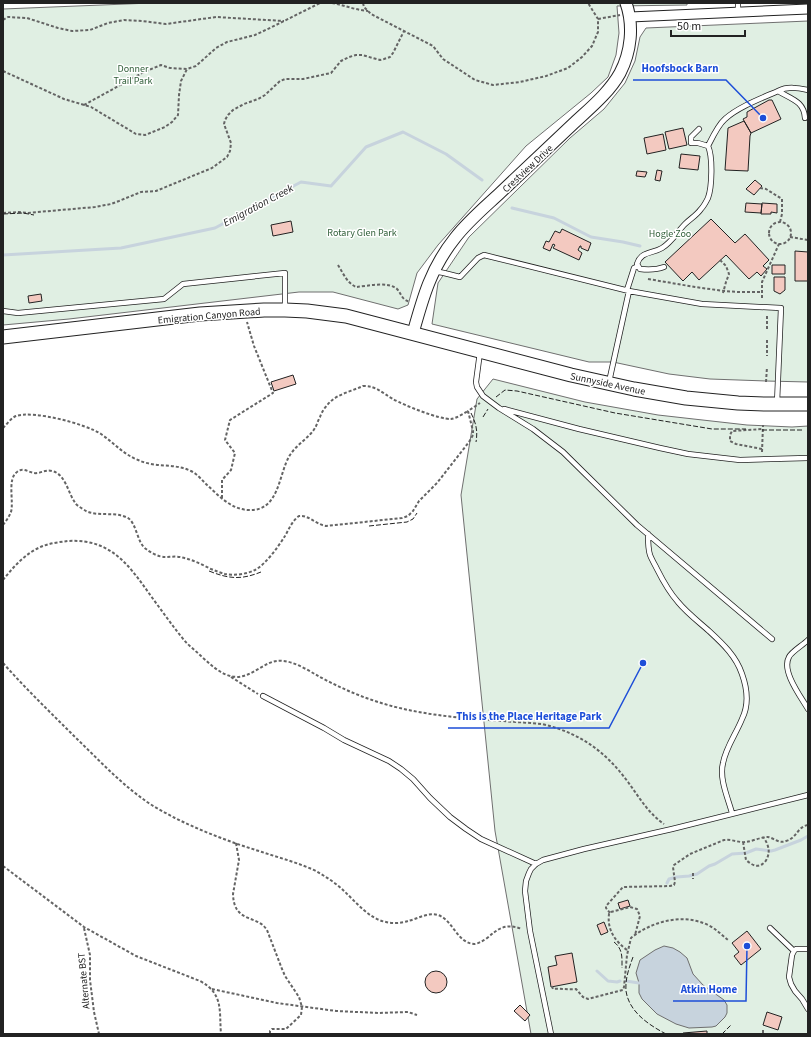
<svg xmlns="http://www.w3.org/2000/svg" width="811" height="1037" font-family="'Source Sans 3',sans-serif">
  <rect width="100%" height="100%" fill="#fff"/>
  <!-- green -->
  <path fill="#e0efe3" stroke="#6f6f6f" d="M151 3H687V5L617 6 619 33 616 55 608 77 591 93 526 146 438 245 417 273 408 305 398 309 333 292H299L69 319 3 325V9Z
    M808 21V382L766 381 710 379 669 374 613 362H589L432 324 438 283 469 237 570 138 604 109 625 83 635 61 640 37 646 28Z
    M493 379 585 402 658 415 747 425 792 427 808 426V1034H531L495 831 461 495 477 399Z"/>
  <!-- water -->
  <path fill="#c7d3dd" stroke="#6f6f6f" d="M664 946 673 948 680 952 687 958 693 974 703 985 724 1000 727 1005V1013L725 1017 716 1026 712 1027 689 1028 676 1024 657 1014 642 999 639 993V983L636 973 640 960 655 950Z"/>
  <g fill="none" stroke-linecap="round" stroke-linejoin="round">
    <!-- stream -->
    <path stroke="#c7d3dd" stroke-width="3" d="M512 208 554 218 591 237 623 242 640 246
      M3 255 121 248 215 228 301 182 331 186 366 147 403 132 446 154 482 180
      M667 883 669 879 677 877 689 876 697 874 709 866 715 864 732 854 746 853 756 849 771 851 775 850 801 840 808 836
      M597 971 608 981 617 982 620 981
      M626 981 639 983"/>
  </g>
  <!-- building -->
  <path fill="#f3c9c0" stroke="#222" d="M769 100H772L781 119 751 133 743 119 747 117V112Z
    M744 121 751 133 750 136 748 171 725 170 728 128Z
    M683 128 687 145 669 149 665 132Z
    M663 134 666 150 647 154 644 138Z
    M681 154 700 156 698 170 679 168Z
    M657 170 662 171 660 181 655 180Z
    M637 171 647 172 645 177 636 176Z
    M755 180 762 186 754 195 746 189Z
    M746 203 762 204 761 213 745 212Z
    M762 203 777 204V213L771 212V214H761Z
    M711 219 735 243 745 234 769 260 763 266 767 269 761 276 757 272 749 279 726 255 699 280 692 272 683 281 665 262Z
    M291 221 293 232 273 236 271 225Z
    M562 229 591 243 588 251 581 248V246H580L578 250 582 253 579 260 553 248 555 245 553 244 550 251 543 248 546 241 549 242 555 231 560 233Z
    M795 251 808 252V285V281H795Z
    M772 265H785V274H772Z
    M774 277H785V290L780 294 774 291Z
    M41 294 42 301 29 303 28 296Z
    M293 375 296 384 274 391 271 382Z
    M628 900 630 906 620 909 618 903Z
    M604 922 608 932 601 935 597 925Z
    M747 931 761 949 741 965 734 956 739 952 732 943Z
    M572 953 577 982 551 987 548 967 557 965 555 956Z
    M425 982a11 11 0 1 1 22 0a11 11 0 1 1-22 0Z
    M520 1005 530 1015 525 1021 514 1011Z
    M767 1012 782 1017 778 1030 763 1025Z
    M707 1031V1034H683V1033Z"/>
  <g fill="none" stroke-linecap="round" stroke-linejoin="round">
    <!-- service casing -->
    <g stroke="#222" stroke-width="6">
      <path id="service" d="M738 3V12
        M778 91C788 86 798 88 808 90
        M708 146C712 138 718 125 725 119 738 107 762 98 778 91 791 99 804 101 805 118
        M664 267C656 270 649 270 640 269L637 264C641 251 652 254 662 248 672 242 677 232 685 224 690 219 697 215 701 209 704 206 706 202 708 198 712 187 713 157 708 146L698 143H691V137L699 129
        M434 271 444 273 460 277 478 258 484 255 629 291 609 382
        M627 290 634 268 638 266
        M629 291 702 304 781 308 777 403
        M3 311 18 313 164 299 183 284 285 273V309
        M480 352 476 382 477 387 483 396 499 408 533 429 563 452 637 525 772 639
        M504 409 579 429 660 448 688 454 740 460 808 458
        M648 534C648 541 648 549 650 555 652 560 655 565 657 569 663 581 669 592 678 602 687 613 699 622 709 631 723 644 736 656 742 674 747 688 749 705 742 719 736 734 726 747 723 763 719 779 728 798 732 813
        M808 640C803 645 791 652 789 657 781 671 801 697 808 709
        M263 696 324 728 344 740 389 761 401 769 413 779 430 798 450 817 466 829 481 839 536 864
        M770 928 794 951
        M808 949H796L794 951 792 955 789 977 791 984 795 991 802 999 808 1009
        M551 1034 530 931 525 891 526 881 529 873 531 869 536 864 543 860 584 849 672 829 808 795"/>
    </g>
    <!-- minor casing -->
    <g stroke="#222" stroke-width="11">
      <path id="minor" d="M630 17 808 9"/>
    </g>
    <!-- tertiary casing -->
    <g stroke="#222" stroke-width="13">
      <path id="tertiary" d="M413 333C423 297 431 268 455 238 468 221 485 207 500 193 524 170 549 147 573 124 589 109 609 93 620 73 631 52 634 26 626 3"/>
    </g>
    <!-- secondary casing -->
    <g stroke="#222" stroke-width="15">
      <path id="secondary" d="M3 337 200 314 264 310H285L307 311 346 316 571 375 634 389 686 398 738 403 764 404H808"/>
    </g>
    <!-- path -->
    <path stroke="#646464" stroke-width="2" stroke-dasharray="3 2" stroke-linecap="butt" d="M332 3C344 5 355 10 368 11
      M363 3 364 7 371 14 433 46 443 59 475 80 493 85 520 82 546 76 568 68 582 57 592 46 598 32V19L588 3
      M598 19 620 15
      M3 20 8 17 27 18 58 28 72 31 90 30 108 23 124 20 142 21 166 24 216 17 284 21
      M3 71 64 99 91 107 136 134 145 135 165 127 172 122 178 115 179 95 181 81 187 69
      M84 105 144 72 161 65 170 68 187 69 196 66 216 48 227 42 255 35 272 27 320 3
      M760 188 766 189 782 199V214L780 222
      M3 213 19 212 27 213 95 207 111 204 119 201 141 192 156 191 212 168 227 157 230 151 231 143 224 124 225 120 228 115 233 110 244 104 258 99 265 95 280 81 285 79H303L331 73 341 61 349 57 356 55H362L380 60 384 59 390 57 393 53 404 31
      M769 233a11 11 0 1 1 22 0a11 11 0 1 1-22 0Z
      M790 237 808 240
      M720 260 726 266 729 274 726 282 723 293
      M338 265C343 273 347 283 356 287 368 286 388 281 397 289 400 292 401 296 404 299 406 301 408 301 410 302
      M648 279 695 287 724 291 738 292H762
      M762 298V282L779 244
      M767 329V315
      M767 340V356
      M766 382 767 367
      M3 428C7 424 11 418 16 416 33 410 86 424 101 434 114 443 123 454 138 460 155 468 175 463 191 471 197 474 201 479 205 483 217 494 230 509 248 510 280 512 278 474 290 455 297 444 309 438 315 428 317 425 318 420 320 417 322 411 326 406 330 402 338 394 352 391 363 386 377 386 382 393 393 399 403 405 441 420 451 419 457 418 463 414 468 411
      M762 449 736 444 730 441V435L732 431 763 429
      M762 452 763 425
      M222 498V480L231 470 235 453 225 440 230 420 273 393 254 346 247 322
      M3 525C6 521 9 517 11 512 14 501 7 479 17 472 23 467 28 472 34 473 40 474 45 469 52 471 66 474 68 494 76 504 79 507 83 509 86 511 99 517 115 511 128 518 137 524 137 543 146 549 151 553 159 557 165 557 170 557 175 556 180 557 191 559 201 564 211 569 216 571 221 573 225 574 234 576 247 574 255 570 266 564 278 547 285 536 289 529 292 521 299 516 309 515 315 524 326 526L402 518 408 516 413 511 419 501 437 483 469 442 473 435V431L468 411 480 403
      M3 580C14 566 27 552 43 546 51 543 60 542 68 541 117 538 134 574 159 607 167 618 175 629 184 640 189 646 196 651 202 657 210 664 217 671 227 675 250 684 263 658 283 661 296 662 309 671 320 677 337 686 354 694 372 700 427 719 485 719 542 724 580 733 605 751 628 782 639 797 648 813 664 824
      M3 663C26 689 51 713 75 737 97 758 118 781 143 799 152 806 164 812 175 818 203 832 233 843 262 852 280 858 299 863 316 871 326 877 336 883 344 891 356 902 369 919 386 922 393 924 402 923 408 921 417 919 428 912 438 915 453 920 457 943 474 944 478 944 482 941 486 939 499 928 505 923 522 929
      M231 677 258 694
      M743 842 746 860C752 865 758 869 765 862 771 853 769 846 764 838
      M236 843 239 860 233 894C234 924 257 914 267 930L282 969 285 976 299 997 302 1007 301 1015 286 1029H272L270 1031V1034
      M3 866 84 927 136 956 200 981C224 994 219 1011 221 1034
      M693 873V879
      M610 913 606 908V906L623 887 670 886 674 885 675 882 673 867 674 865 690 854 724 840C732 839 739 843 746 842 753 841 761 837 768 837 774 838 779 844 786 841 797 838 797 827 808 825
      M84 928 90 955V980L94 1012 99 1034
      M627 950C615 941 607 930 609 914L611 912 630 907 637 909 640 916 635 935
      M552 986 553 989C561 988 568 990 576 989L583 997 588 999 623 990 624 987 627 955 631 938C652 921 683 913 708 925 716 929 722 935 728 940
      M212 989 277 1003 336 1011 379 1013 408 1012 417 1015
      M763 1030V1034"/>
    <!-- service -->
    <use href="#service" stroke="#fff" stroke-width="4.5"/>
    <!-- minor -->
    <use href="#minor" stroke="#fff" stroke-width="9"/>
    <!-- tertiary -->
    <use href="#tertiary" stroke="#fff" stroke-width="11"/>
    <!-- secondary -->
    <use href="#secondary" stroke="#fff" stroke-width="13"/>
    <!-- fence -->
    <path stroke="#222" stroke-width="1" stroke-dasharray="5 2" stroke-linecap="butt" d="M3 214 23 213 34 215
      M496 397 505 390 517 391 615 413 712 429H746
      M471 413C476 423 478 431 476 442
      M483 417 488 409
      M762 430H803
      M369 526 407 522 413 519 417 513
      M209 571C229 579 241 580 261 572
      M614 942C623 949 622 958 622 968
      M633 957C629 968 625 979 626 991 629 1012 649 1025 666 1034
      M722 1034 731 1025"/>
  </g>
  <g text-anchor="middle" stroke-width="3" stroke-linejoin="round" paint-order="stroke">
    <!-- park labels -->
    <g font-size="10" fill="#2f5e38" stroke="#fff">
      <text x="133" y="72">Donner<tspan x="133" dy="12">Trail Park</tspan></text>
      <text x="362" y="236">Rotary Glen Park</text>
      <text x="670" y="237">Hogle Zoo</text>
    </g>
    <!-- street labels -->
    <g font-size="10" fill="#222" stroke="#fff">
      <text transform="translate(527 168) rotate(-43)" y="4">Crestview Drive</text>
      <text transform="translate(209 315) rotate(-5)" y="4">Emigration Canyon Road</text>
      <text transform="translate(608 383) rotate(12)" y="4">Sunnyside Avenue</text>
      <text transform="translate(83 981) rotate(-95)" y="4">Alternate BST</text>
    </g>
    <!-- water labels -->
    <g font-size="11" font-style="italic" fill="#222" stroke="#fff">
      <text transform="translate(258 205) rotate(-28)" y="4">Emigration Creek</text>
    </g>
  </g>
  <!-- callouts -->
  <path fill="none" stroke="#1d4ed8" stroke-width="1.5" d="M763 118L726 80H633M643 663L609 728H448M747 946L746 1001H673"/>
  <g fill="#1d4ed8" stroke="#fff" stroke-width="1.5">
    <circle cx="763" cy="118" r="4"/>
    <circle cx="643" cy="663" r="4"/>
    <circle cx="747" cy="946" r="4"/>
  </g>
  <g font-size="11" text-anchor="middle" font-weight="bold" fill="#1d4ed8" stroke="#fff" stroke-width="3" stroke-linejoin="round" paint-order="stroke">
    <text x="680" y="72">Hoofsbock Barn</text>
    <text x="529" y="720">This is the Place Heritage Park</text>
    <text x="709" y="993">Atkin Home</text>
  </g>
  <!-- border -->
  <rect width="811" height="1037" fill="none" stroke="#222222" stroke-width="8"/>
  <!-- scale -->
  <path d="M671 30v6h74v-6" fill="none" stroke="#222222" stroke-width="2"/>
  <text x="677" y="30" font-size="12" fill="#222222" stroke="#ffffff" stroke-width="3" paint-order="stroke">50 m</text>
</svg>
